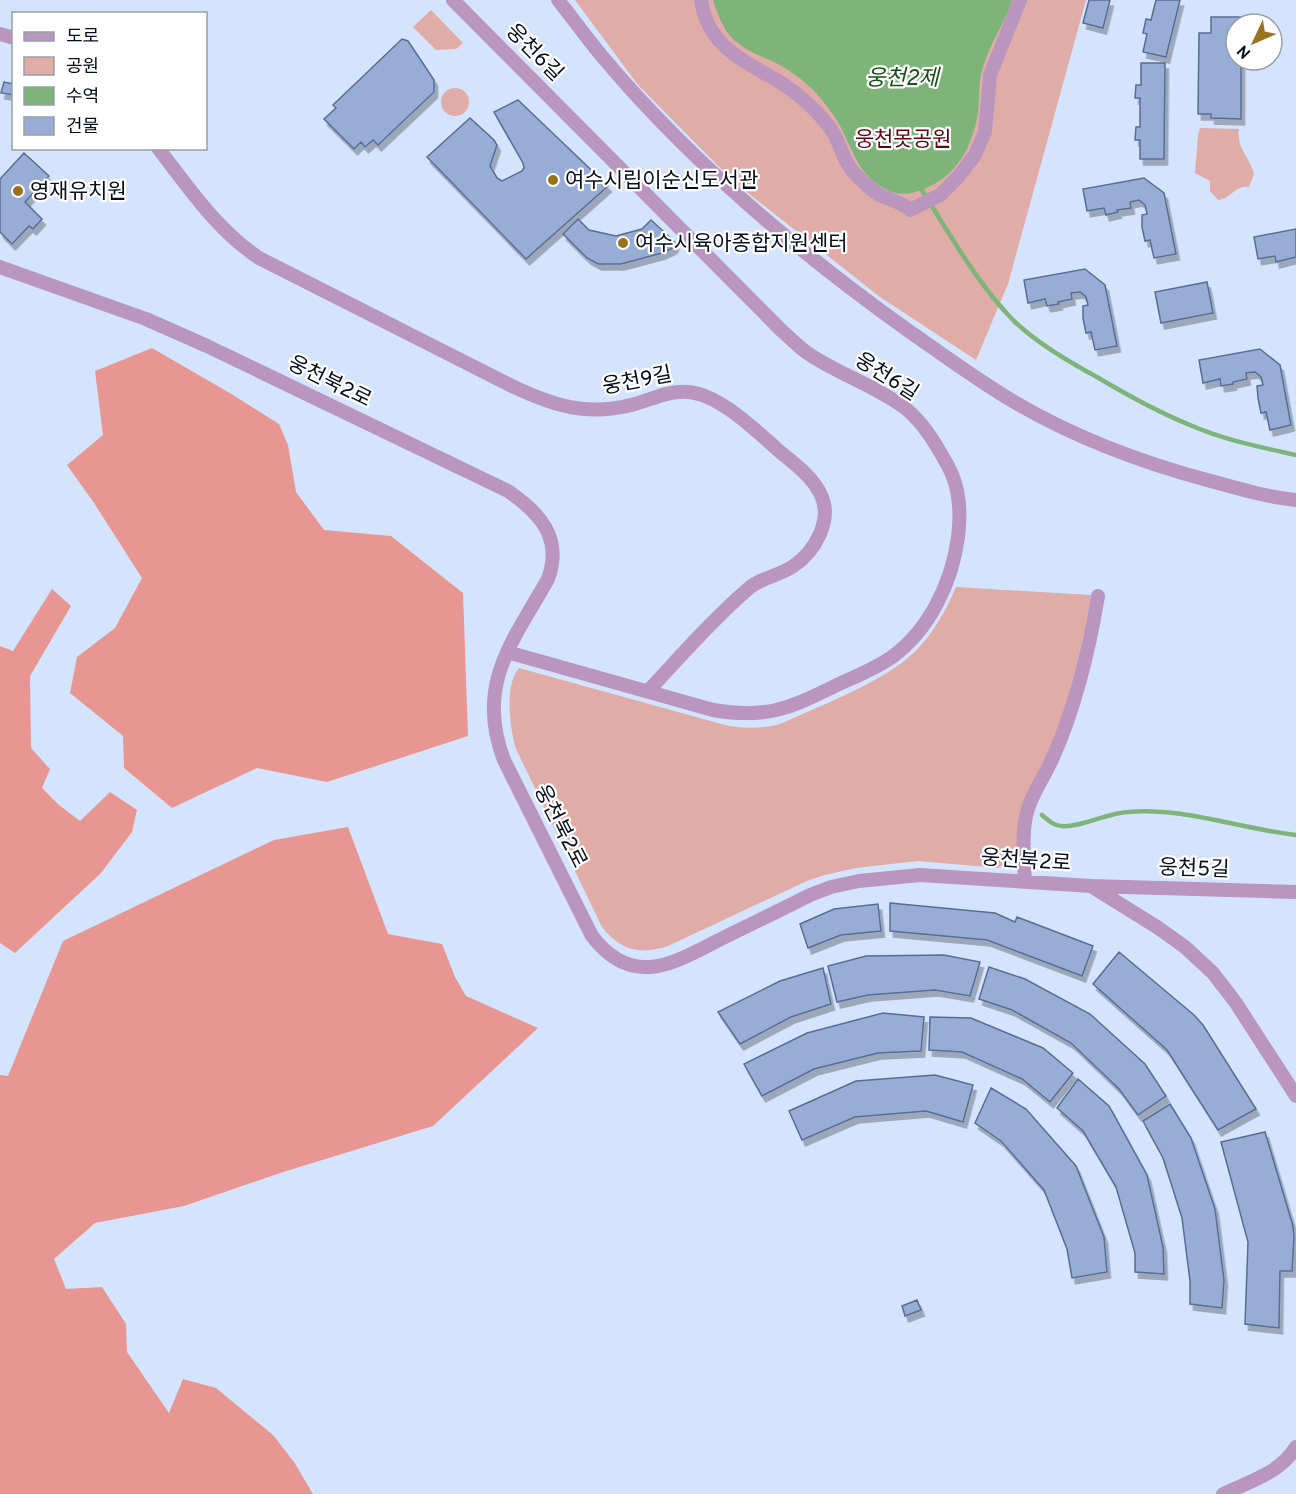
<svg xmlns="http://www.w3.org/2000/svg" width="1296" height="1494" font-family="Overpass,'Noto Sans KR',sans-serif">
  <defs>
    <filter id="shadow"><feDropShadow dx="3.5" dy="6" stdDeviation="0" flood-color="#0004"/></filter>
  </defs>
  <rect width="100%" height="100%" fill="#d5e4fe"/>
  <!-- green -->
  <path fill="#dfaca8" d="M575 0H1086L1008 284 976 360 880 297 734 182 638 85Z
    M431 10 463 43 456 49 436 50 413 27Z
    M441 102a14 14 0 1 1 28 0a14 14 0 1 1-28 0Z
    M1200 128 1239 129C1236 148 1250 157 1254 174L1249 187C1235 185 1231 199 1218 200L1210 191V181L1195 173 1198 135Z
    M956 587 1091 595C1082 647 1071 694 1053 743 1044 769 1020 797 1018 824 1017 834 1018 846 1019 856L998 868 918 861 856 868 825 875 807 881 668 946C640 955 621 951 602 927L516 749C510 729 504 685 519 668L725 725C745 729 764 729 783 723 821 705 870 687 903 662 928 643 944 615 956 587Z"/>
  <!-- forest -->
  <path fill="#e89692" d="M152 348 228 392 279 424 288 445 296 492 324 530 391 536 463 593 468 736 327 782 257 768 172 808 124 768 123 736 70 693 77 657 115 628 142 578 94 503 67 465 103 435 95 371Z
    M52 589 71 606 30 676 31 748 50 769 42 788 59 805 80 821 110 792 137 810 132 832 101 873 15 953 0 943V646L13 651Z
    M348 827 388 934 442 944 455 977 466 996 538 1028 433 1126 283 1172 184 1206 95 1223 54 1259 66 1289 102 1287 126 1324 127 1352 169 1413 183 1379 216 1388 273 1435 294 1462 313 1494H0V1075L8 1076 63 941 274 840Z"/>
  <!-- water -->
  <path fill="#7eb47a" d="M713 0H1012C1005 23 990 43 983 67 978 82 980 96 978 112 973 146 957 176 924 189 906 196 894 196 877 184 856 169 851 145 839 124 833 113 825 104 817 94 806 82 789 69 774 62 758 55 743 49 731 37 722 27 717 12 713 0Z"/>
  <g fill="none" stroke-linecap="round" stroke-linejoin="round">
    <!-- stream -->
    <path stroke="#7eb47a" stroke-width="4.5" d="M922 190C948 232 979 286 1014 321 1037 343 1069 362 1097 377 1127 395 1158 412 1190 425 1224 440 1260 447 1296 455
      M1042 815C1048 820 1054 826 1062 826 1079 828 1107 813 1128 812 1184 807 1241 829 1296 835"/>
  </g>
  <!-- building -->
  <path fill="#97add6" stroke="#586d93" stroke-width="1.5" filter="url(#shadow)" d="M1089 0H1110L1103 28 1083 23Z
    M1156 0H1180L1166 57 1143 52 1147 34 1143 33 1146 19 1151 20Z
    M1211 17H1242V24H1236V60H1241V119L1211 118V114H1198L1199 33H1211Z
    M402 39 408 41 434 80V92L378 145 373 140 365 147 361 142 354 149 324 119 336 108 333 105Z
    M1141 63H1165L1164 159H1140V140H1135L1136 127H1140V98H1135L1136 85H1141Z
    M4 82 14 84V95L1 93Z
    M518 100 608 186 526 259 427 157 470 118 494 140 497 145 490 166 497 178 502 181 522 171 524 168 523 163 494 112Z
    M24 153 49 176 25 202 42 219 33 229 29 226 12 244 0 232V179Z
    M1144 178 1164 193 1176 254 1154 258 1150 240 1145 241 1142 227V215L1147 214 1145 205 1139 200 1130 202 1131 208 1117 210 1118 212 1106 215 1104 208 1087 211 1083 189Z
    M578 219 589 230 616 236 642 229 651 220 675 242V245L673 248 662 253 621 264H598L587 258 563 234Z
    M1296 229V257L1276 262 1275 256 1258 259 1254 237Z
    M1085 269 1105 285 1117 346 1095 350 1091 332 1086 333 1083 318V306L1088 305 1086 297 1080 292 1071 293 1072 299 1058 302 1059 304 1047 306 1045 299 1028 303 1024 280Z
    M1207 282 1213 313 1161 323 1155 292Z
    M1260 349 1280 365 1291 425 1270 430 1266 412 1261 413 1258 398 1257 386 1263 385 1261 377 1255 372 1246 373 1247 379 1233 382V384L1221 386 1220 379 1203 383 1199 360Z
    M890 903 995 913 1015 922 1017 917 1093 946 1082 976 987 940 890 931Z
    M878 904 881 931 841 935 808 948 800 924 834 909Z
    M1119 952 1194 1015 1203 1025 1256 1109 1218 1130 1167 1050 1093 984Z
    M944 955 980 962 970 996 935 990 868 995 837 1002 828 966 866 956Z
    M989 967 1025 979 1090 1014 1145 1064 1166 1096 1138 1115 1119 1089 1071 1043 1012 1010 979 999Z
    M823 968 831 1004 791 1017 740 1044 718 1012 780 981Z
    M883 1013 924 1017 921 1051 878 1053 814 1069 762 1096 744 1064 807 1033Z
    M930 1017 971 1018 1043 1048 1073 1073 1050 1102 1022 1079 962 1052 929 1050Z
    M935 1075 973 1085 963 1122 926 1111 855 1117 802 1140 789 1111 856 1081Z
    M1078 1079 1109 1106 1147 1175 1163 1247 1164 1274 1135 1272V1253L1116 1187 1083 1131 1057 1108Z
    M991 1088 1026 1109 1076 1166 1104 1237 1107 1272 1072 1278 1067 1249 1044 1190 1001 1141 975 1123Z
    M1170 1104 1191 1138 1215 1209 1224 1280 1222 1308 1190 1304V1281L1182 1218 1163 1158 1143 1121Z
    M1265 1132 1293 1226 1294 1238 1292 1271H1280L1279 1328 1245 1324 1248 1242 1221 1142Z
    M917 1300 921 1310 905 1316 902 1306Z"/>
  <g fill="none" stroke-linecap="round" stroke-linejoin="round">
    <!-- street -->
    <path stroke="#ba95be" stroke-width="14" d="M453 0 782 331C790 338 798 346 806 352 837 374 875 385 905 408 924 423 937 446 948 466 960 487 961 515 958 537 952 583 929 630 892 657 875 669 854 677 835 686 788 709 766 719 713 710L507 652
      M558 0C574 20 589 41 606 61 693 164 797 251 906 329 942 354 978 381 1016 403 1076 438 1140 462 1207 480 1236 488 1266 497 1296 500
      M701 0C710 61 767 65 805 101 816 111 828 123 835 136 842 150 845 164 857 176 863 182 870 189 878 194 889 200 900 201 910 210L940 195 959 176 975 155 985 132 990 75 1020 0
      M0 34 14 38
      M158 148C189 188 217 230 259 258L512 386C554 406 588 417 635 404 652 399 670 390 688 392 719 394 755 430 778 450 793 463 811 475 820 493 834 519 815 552 792 567 778 576 760 578 748 589 712 620 681 656 649 690
      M0 267 146 319 207 346 508 491C540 513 563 538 548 579 513 641 475 685 504 760L592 936C635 992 678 960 727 936 755 922 783 909 810 895L831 887 859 881 920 875 1091 886 1157 927 1185 947 1213 973 1236 1003 1296 1096
      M1025 882C1024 862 1022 841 1025 822 1028 798 1045 777 1054 755 1076 705 1089 650 1098 596
      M1091 886 1296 892
      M1223 1494C1249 1482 1280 1473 1296 1447"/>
  </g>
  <!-- markers -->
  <g fill="#98721d" stroke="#fff" stroke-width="2">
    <circle cx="553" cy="180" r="6"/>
    <circle cx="18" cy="191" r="6"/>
    <circle cx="623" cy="243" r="6"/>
  </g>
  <g text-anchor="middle" stroke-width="4.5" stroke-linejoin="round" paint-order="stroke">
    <!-- street labels -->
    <g font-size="21" fill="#060d1b" stroke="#fff">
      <text transform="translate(535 52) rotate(45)" y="7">웅천6길</text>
      <text transform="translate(887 376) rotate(32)" y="7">웅천6길</text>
      <text transform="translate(637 380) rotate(-11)" y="7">웅천9길</text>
      <text transform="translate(330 381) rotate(26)" y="7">웅천북2로</text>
      <text transform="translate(561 826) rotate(63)" y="7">웅천북2로</text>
      <text transform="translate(1026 860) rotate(4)" y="7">웅천북2로</text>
      <text transform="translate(1194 868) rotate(2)" y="7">웅천5길</text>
    </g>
    <!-- park labels -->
    <g font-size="21" fill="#65000f" stroke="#fff">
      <text x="903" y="146">웅천못공원</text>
    </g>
    <!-- poi labels -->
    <g font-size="21" fill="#060d1b" stroke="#fff" text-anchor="start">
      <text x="565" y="187">여수시립이순신도서관</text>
      <text x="30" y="198">영재유치원</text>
      <text x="635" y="250">여수시육아종합지원센터</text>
    </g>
    <!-- water labels -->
    <g font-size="22" font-style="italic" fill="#174d15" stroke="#fff">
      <text x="902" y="85">웅천2제</text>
    </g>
  </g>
  <!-- legend -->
  <rect x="12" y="12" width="195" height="138" fill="#ffffff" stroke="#9b9ea4" stroke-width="1.5"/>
  <rect x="24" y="32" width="30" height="9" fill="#ba95be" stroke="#9b9ea4" stroke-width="1.5"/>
  <text x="66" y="42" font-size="18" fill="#060d1b">도로</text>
  <rect x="24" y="57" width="30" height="18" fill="#dfaca8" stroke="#9b9ea4" stroke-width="1.5"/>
  <text x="66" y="72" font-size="18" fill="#060d1b">공원</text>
  <rect x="24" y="87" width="30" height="18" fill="#7eb47a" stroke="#9b9ea4" stroke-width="1.5"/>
  <text x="66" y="102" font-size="18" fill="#060d1b">수역</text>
  <rect x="24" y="117" width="30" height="18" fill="#97add6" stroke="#9b9ea4" stroke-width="1.5"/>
  <text x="66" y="132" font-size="18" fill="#060d1b">건물</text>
  <!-- north arrow -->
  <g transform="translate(1254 42) rotate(226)"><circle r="28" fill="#ffffff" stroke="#9b9ea4" stroke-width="1.5"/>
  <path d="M0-4.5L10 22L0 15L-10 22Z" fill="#98721d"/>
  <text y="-9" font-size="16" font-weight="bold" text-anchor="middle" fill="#060d1b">N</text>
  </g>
</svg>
